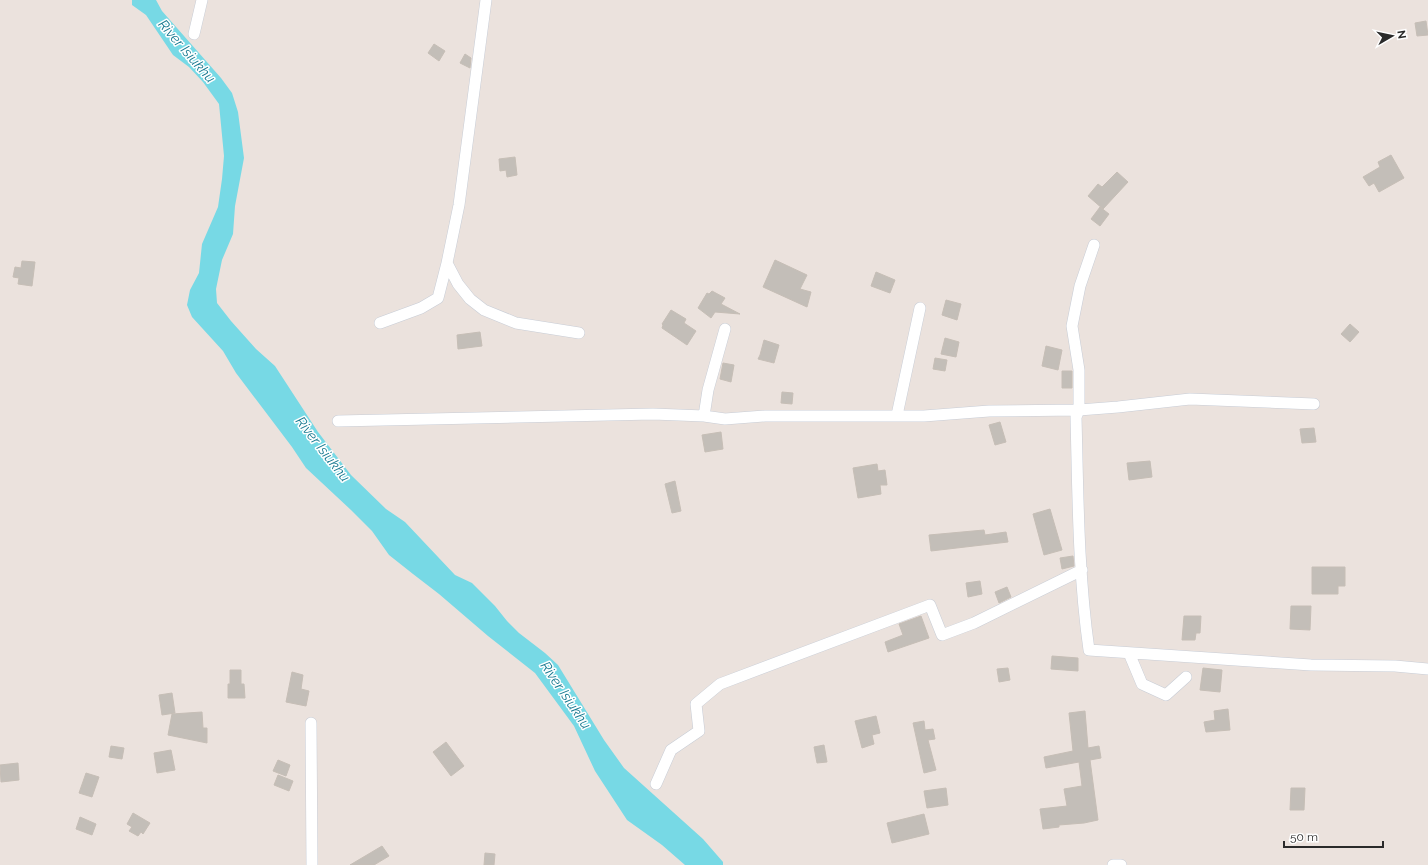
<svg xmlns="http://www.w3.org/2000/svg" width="1428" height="865" font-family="Raleway,sans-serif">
  <rect width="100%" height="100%" fill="#ebe2dd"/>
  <!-- water -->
  <path fill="#77d9e5" d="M132 0H156L162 11 221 78 232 93 238 112 244 158 235 206 233 234 222 260 216 289 217 303 231 321 256 349 275 366 318 432 351 475 386 509 405 522 455 575 472 583 495 606 507 621 519 633 545 653 558 665 604 740 624 768 703 839 723 862V865H685L662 845 627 820 595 771 574 726 535 673 488 636 439 594 413 574 389 555 372 531 351 510 306 468 292 447 236 373 223 351 192 317 187 305 190 290 199 273 202 244 218 207 222 179 224 156 219 104 203 82 189 67 173 55 146 15 132 5Z"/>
  <!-- building -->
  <path fill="#c3beb8" stroke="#c6beb6" d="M1426 21 1428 35 1417 36 1415 23Z
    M434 44 445 51 439 61 428 53Z
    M465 54 471 58 470 68 460 63Z
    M1391 155 1404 178 1379 192 1374 183 1369 186 1363 177 1380 167 1378 162Z
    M515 157 517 175 507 177 506 170 500 171 499 159Z
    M1117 172 1128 182 1103 209 1088 196 1098 184 1102 187Z
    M1100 207 1109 214 1100 226 1091 219Z
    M775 260 807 275 800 289 811 292 807 307 763 287Z
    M22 261 35 262 32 286 18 284 19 278 13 277 15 267 21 268Z
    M876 272 895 280 890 293 871 286Z
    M712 291 725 298 721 304 740 314 715 312 711 318 698 308 707 293 709 294Z
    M946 300 961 304 957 320 942 315Z
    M671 310 686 319 684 323 696 331 687 345 662 328 663 325 662 324Z
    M1350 324 1359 332 1350 342 1341 334Z
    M480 332 482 346 458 349 457 335Z
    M945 338 959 342 956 357 941 354Z
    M764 340 779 345 774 363 758 359 760 355Z
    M1046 346 1062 350 1058 370 1042 366Z
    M935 358 947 360 945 371 933 369Z
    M723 363 734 365 731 382 720 379Z
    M1062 371H1072V388H1062Z
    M782 392 793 393 792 404 781 403Z
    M1000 422 1006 442 995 445 989 425Z
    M1314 428 1316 442 1302 443 1300 429Z
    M721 432 723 449 705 452 702 435Z
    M1150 461 1152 477 1129 480 1127 463Z
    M877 464 878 471 885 470 887 485H880L881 494 858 498 853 468Z
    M675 481 681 511 672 513 665 484Z
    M1050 509 1062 550 1044 555 1033 514Z
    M984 530 985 535 1006 532 1008 542 931 551 929 535Z
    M1073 556 1074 566 1062 569 1060 558Z
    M1312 567H1345V586H1338V594H1312Z
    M980 581 982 594 968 597 966 583Z
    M1007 587 1011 597 999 603 995 592Z
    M1291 606H1311L1310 630 1290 629Z
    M921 616 929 638 888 652 885 642 903 635 899 624Z
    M1184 616H1201L1200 633H1196L1195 640H1182Z
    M1052 656 1078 658V671L1051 669Z
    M1008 668 1010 680 999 682 997 669Z
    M1203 668 1222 670 1220 692 1200 690Z
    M230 670H241V684H244L245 698H228V684H230Z
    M292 672 303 675 301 689 309 691 306 706 286 702Z
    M172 693 175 713 162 715 159 695Z
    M1228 709 1230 730 1206 732 1204 722 1215 720 1214 711Z
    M1085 711 1088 748 1099 746 1101 758 1090 760 1098 820 1084 823 1059 825V827L1043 829 1040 809 1067 806 1064 789 1082 786 1079 762 1046 768 1044 757 1073 751 1069 713Z
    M202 712 203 728H207V743L168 735 172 714Z
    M876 716 880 733 872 735 874 744 862 748 855 721Z
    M924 721 925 730 933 729 935 739 928 740 936 770 924 773 913 723Z
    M446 742 464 766 451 776 433 752Z
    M824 745 827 762 817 763 814 747Z
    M111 746 124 748 122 759 109 757Z
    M171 750 175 770 157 773 154 753Z
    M278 760 290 765 286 776 273 771Z
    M18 763 19 780 1 782 0 765Z
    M86 773 99 777 92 797 79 793Z
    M278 775 293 781 289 791 274 785Z
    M946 788 948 805 927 808 924 791Z
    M1291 788H1305L1304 810H1290Z
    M133 813 150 823 143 834 141 832 138 836 129 831 132 827 127 824Z
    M924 814 929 834 892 843 887 823Z
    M80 817 96 824 92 835 76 829Z
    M382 846 389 856 374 865H350Z
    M485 853 495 854 494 865H484Z"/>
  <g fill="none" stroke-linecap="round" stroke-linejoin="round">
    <!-- street casing -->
    <g stroke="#c8cdd6" stroke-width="12">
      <path id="street" d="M486 0 459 205 447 263 458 284 470 299 484 310 516 323 579 333
        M194 34 202 0
        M380 323 421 308 438 298 447 263
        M725 329 708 390 704 416 725 419 765 416H924L989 411 1079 410V370L1072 326 1080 286 1094 245
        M1314 404 1190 399 1118 407 1079 410 1076 417C1078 494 1078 573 1089 650L1311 665 1395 666 1428 669
        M897 415 920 308
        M338 421 653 414 704 416
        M1129 653 1142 684 1166 695 1186 677
        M311 723 312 865
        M656 784 671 750 699 731 696 704 720 684 930 605 942 635 974 623 1082 570
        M1113 865H1121"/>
    </g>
    <!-- street -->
    <use href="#street" stroke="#fff" stroke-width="11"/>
  </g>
  <g text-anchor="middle" stroke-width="3" stroke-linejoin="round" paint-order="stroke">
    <!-- water labels -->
    <g font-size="14" font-style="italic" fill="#177990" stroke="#fff">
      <text transform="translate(187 51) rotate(49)" y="5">River Isiukhu</text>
      <text transform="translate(323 449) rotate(52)" y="5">River Isiukhu</text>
      <text transform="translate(566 695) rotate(56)" y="5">River Isiukhu</text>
    </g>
  </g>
  <!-- north arrow -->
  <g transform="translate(1392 36) rotate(81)" stroke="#ffffff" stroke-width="3" paint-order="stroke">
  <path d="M0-3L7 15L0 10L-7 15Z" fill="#2a2a2a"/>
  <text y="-6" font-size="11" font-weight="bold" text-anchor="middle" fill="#2a2a2a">N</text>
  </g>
  <!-- scale -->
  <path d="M1284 841v6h99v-6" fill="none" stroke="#2a2a2a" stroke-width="2"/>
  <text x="1290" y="841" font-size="12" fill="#2a2a2a" stroke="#ffffff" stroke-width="3" paint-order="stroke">50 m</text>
</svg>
